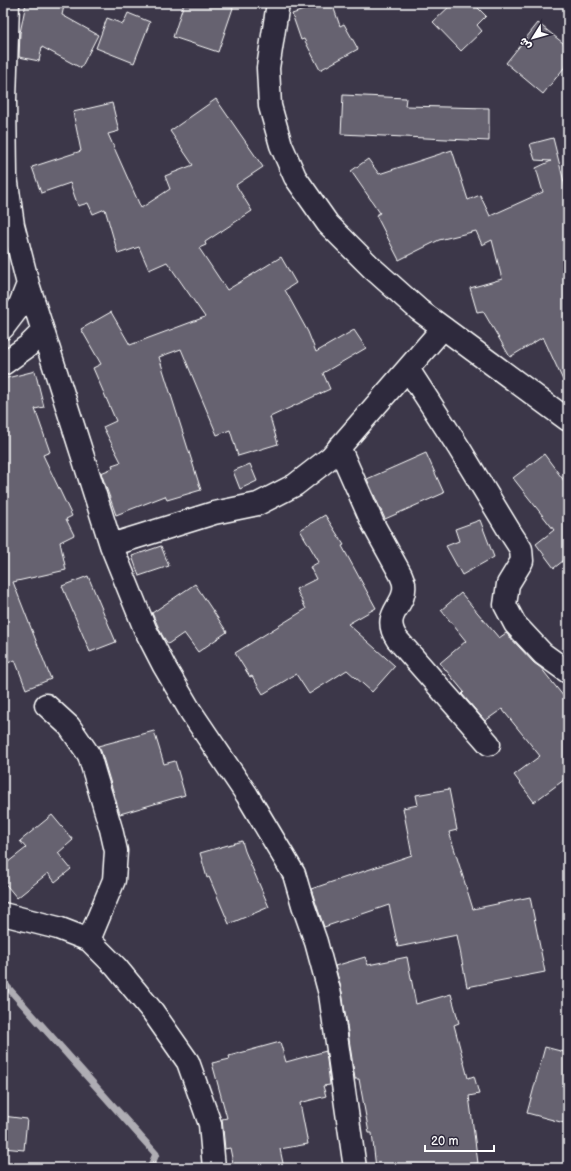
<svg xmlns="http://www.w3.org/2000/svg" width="571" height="1171" font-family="'Balsamiq Sans','Playpen Sans Arabic',sans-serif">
  <rect width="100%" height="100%" fill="#3c3749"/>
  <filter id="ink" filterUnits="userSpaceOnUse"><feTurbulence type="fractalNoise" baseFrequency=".025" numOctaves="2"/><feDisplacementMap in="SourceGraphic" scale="8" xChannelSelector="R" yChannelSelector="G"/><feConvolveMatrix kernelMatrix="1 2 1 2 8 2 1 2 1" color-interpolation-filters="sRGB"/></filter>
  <g filter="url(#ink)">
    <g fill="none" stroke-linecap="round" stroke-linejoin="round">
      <!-- stream -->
      <path stroke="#afadb4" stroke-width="7" d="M3 982 156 1154 150 1168"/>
    </g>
    <!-- building -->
    <path fill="#666270" stroke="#fff" d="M26 3H47L64 6 62 15 98 35 81 68 42 47 39 61 19 57 20 33Z
      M184 3H218L233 8 218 52 173 37Z
      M324 3H332L340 26 344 24 358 49 320 70 304 39 301 40 292 14Z
      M453 3H473L486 16 477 25 482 31 461 51 433 22Z
      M128 13 150 22 134 63 96 48 107 18 123 24Z
      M538 23 568 47V63L543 94 506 63Z
      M343 95 406 98 405 106 489 108V141L341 134Z
      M216 99 263 167 236 185 252 211 205 242 206 245 199 248 227 290 281 257 296 283 285 290 308 332 316 352 354 330 366 348 323 373 330 389 270 417 278 444 238 456 230 430 217 435 181 349 159 357 201 490 167 500 165 496 116 515 101 473 113 468 112 465 121 462 103 427 116 421 93 368 101 364 81 329 111 312 130 345 205 317 167 262 149 270 139 247 118 254 105 209 93 214 88 203 78 206 70 183 41 193 32 167 81 151 73 112 112 103 119 131 108 134 141 208 170 189 165 176 193 165 170 131Z
      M553 138 565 186H568V391L543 337 510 357 483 311 477 312 470 288 502 279 492 240 482 245 476 231 439 240 399 260 376 215 380 213 351 171 368 159 379 174 452 150 468 200 480 195 490 216 543 192 536 168 551 161 535 160 530 144Z
      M35 371 44 407 35 409 50 452 43 455 72 516 66 519 74 535 60 542 66 570 13 582 51 679 26 689 15 660 3 665V379Z
      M426 453 444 493 385 519 367 479Z
      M544 454 568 486V557L554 568 536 544 554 530 513 478Z
      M250 464 257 481 240 489 233 471Z
      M325 515 344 545 342 546 376 608 348 624 395 666 372 692 347 670 309 694 296 674 263 694 252 676 250 677 235 653 306 609 296 589 316 579 310 567 319 562 300 530Z
      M480 520 494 557 462 575 446 546 459 541 455 529Z
      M161 546 169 566 139 576 132 556Z
      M88 576 116 642 90 652 62 586Z
      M195 584 227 632 198 652 184 633 168 644 162 635 152 613Z
      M461 593 499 638 506 633 534 663 541 668 568 702V777L534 802 514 775 540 756 502 709 485 721 462 694 464 692 440 663 466 641 441 610Z
      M154 731 164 764 175 761 185 795 120 814 101 751 98 746Z
      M449 789 457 830 449 832 473 909 530 897 545 972 467 987 457 935 398 947 389 905 324 927 311 889 412 855 403 808 418 805 416 795Z
      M52 815 73 840 58 853 71 869 55 882 48 873 17 898 3 881V866L26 848 20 841Z
      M242 841 245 851 269 907 229 924 209 877 207 878 200 853Z
      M365 957 368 965 407 957 416 1004 451 994 459 1023 454 1025 468 1078 474 1076 479 1094 469 1096 478 1163 436 1168H376L372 1133H369L359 1079H355L342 992 335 966Z
      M280 1042 286 1062 326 1051 330 1085 323 1086 326 1096 300 1103 308 1144 280 1149 284 1168H234L230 1148 225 1149 222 1119 227 1118 212 1063 230 1059 229 1056Z
      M545 1047 568 1053V1124L527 1113Z
      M3 1116 27 1119 24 1150 3 1148Z"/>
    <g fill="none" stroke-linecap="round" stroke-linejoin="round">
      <!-- minor casing -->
      <g stroke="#fff" stroke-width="25">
        <path id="minor" d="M8 3 5 100 6 176 13 225 28 284 111 545 145 629 164 666 191 712 247 795 294 874 303 905 316 942 330 994 355 1168
          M3 328 19 307 28 284
          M3 364 28 346 43 331
          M408 369 459 448 510 532 521 549 522 561 508 584 505 605 515 624 543 654 568 672
          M339 447 373 524 401 575C402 578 404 582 404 584 407 607 380 613 397 639L489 744
          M111 545 214 513 258 504 295 485 331 457 443 328
          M46 705 69 726 89 755 111 829 116 851 114 880 89 940
          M3 914 58 928 89 940 116 967 153 1012 188 1062 210 1124 214 1168"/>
      </g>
      <!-- major casing -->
      <g stroke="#fff" stroke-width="25">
        <path id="major" d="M278 3 268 68 270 106 281 145 295 177 328 224 372 268 419 310 568 420"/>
      </g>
      <!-- minor -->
      <use href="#minor" stroke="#2f2a3d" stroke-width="22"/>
      <!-- major -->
      <use href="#major" stroke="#2f2a3d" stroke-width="22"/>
    </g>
  </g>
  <!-- margin -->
  <rect width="571" height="1171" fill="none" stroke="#2f2a3d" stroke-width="16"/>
  <rect x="8" y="8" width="555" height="1155" fill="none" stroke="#fff" stroke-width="1.5" filter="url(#ink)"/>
  <!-- north arrow -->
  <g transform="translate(533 38) rotate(233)" stroke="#2f2a3d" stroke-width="3" paint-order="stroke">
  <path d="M0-3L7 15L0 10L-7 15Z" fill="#ffffff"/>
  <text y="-6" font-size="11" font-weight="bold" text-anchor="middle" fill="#ffffff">ش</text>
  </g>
  <!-- scale -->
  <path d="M425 1145v6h69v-6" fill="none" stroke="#ffffff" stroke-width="2"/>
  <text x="431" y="1145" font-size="12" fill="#ffffff" stroke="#2f2a3d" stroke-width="3" paint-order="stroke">20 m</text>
</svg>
